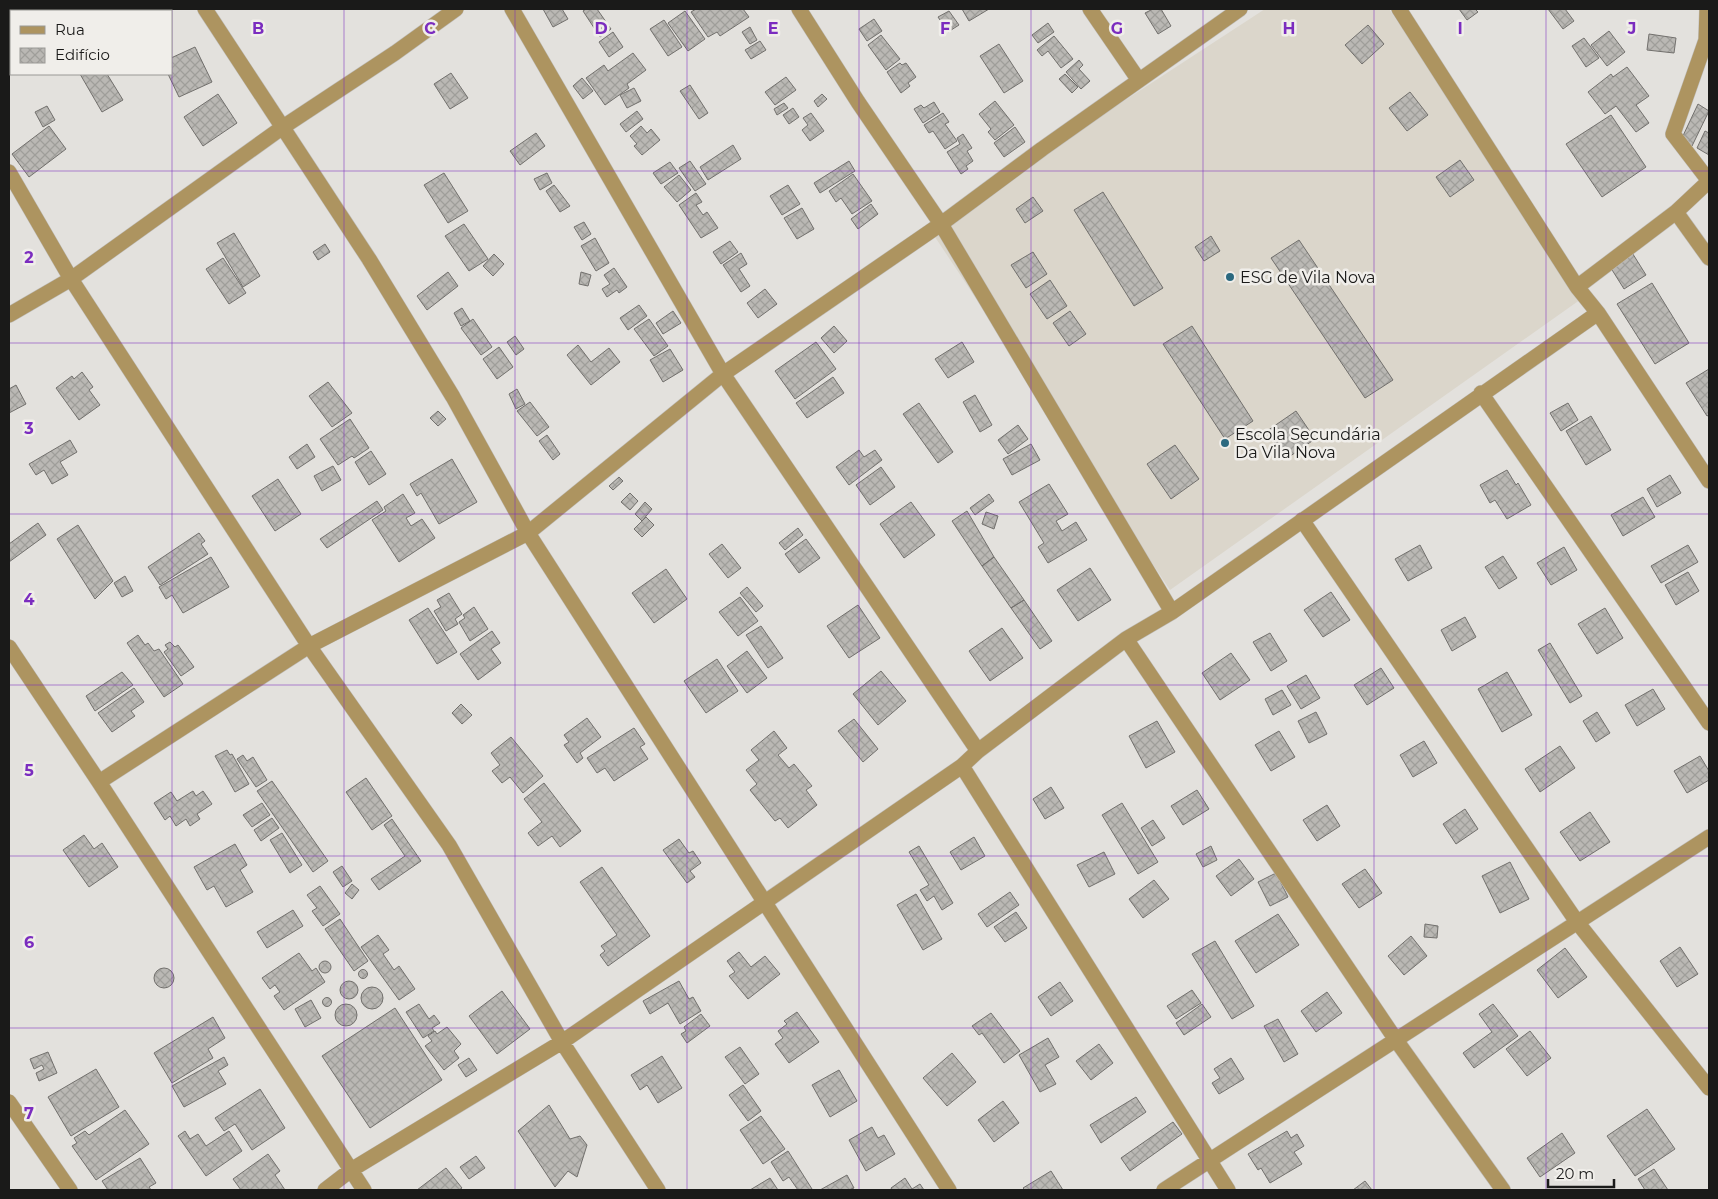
<svg xmlns="http://www.w3.org/2000/svg" width="1718" height="1199" font-family="Montserrat,sans-serif">
  <defs>
    <pattern id="building-cross-hatch" width="8" height="8" patternUnits="userSpaceOnUse" patternTransform="scale(1.25)"><rect width="8" height="8" fill="#bab8b4"/><path d="M0 0l8 8M0 8l8-8" fill="none" stroke="#9f9e9a"/></pattern>
  </defs>
  <rect width="100%" height="100%" fill="#e3e1dd"/>
  <!-- built -->
  <path fill="#dbd6cb" d="M1265 9H1389L1584 297 1170 590 929 228Z"/>
  <!-- building -->
  <path fill="url(#building-cross-hatch)" stroke="#72706d" d="M41 9H68L69 11H42Z
    M543 9H562L568 19 553 27Z
    M586 9H597L611 29 600 37 583 11Z
    M696 9H743L749 17 720 36 717 32 708 37 691 12Z
    M962 9H989L969 21Z
    M1153 9H1161L1171 26 1158 34 1145 13Z
    M1459 9H1475L1478 12 1467 20Z
    M1548 9H1565L1574 21 1563 29Z
    M685 11 705 39 688 51 668 23Z
    M949 11 959 25 948 32 938 17Z
    M874 19 882 31 867 41 859 29Z
    M664 20 682 47 668 56 650 29Z
    M1048 23 1054 32 1038 43 1032 35Z
    M1368 25 1384 44 1362 64 1345 45Z
    M750 27 757 40 750 44 742 32Z
    M1609 31 1625 52 1607 66 1591 45Z
    M613 32 623 47 609 57 599 42Z
    M1649 34 1676 38 1674 53 1647 50Z
    M881 35 900 59 886 70 868 45Z
    M1054 36 1073 59 1061 68 1048 51 1042 56 1037 50Z
    M1584 38 1599 58 1586 67 1572 46Z
    M760 41 766 50 751 59 745 50Z
    M999 44 1023 81 1004 93 980 56Z
    M195 47 212 82 179 97 168 74H171V58Z
    M633 53 646 70 627 84 629 88 605 105 586 78 604 65 608 71Z
    M1079 60 1083 65 1079 69 1090 81 1081 89 1066 72Z
    M900 63 902 65 906 63 916 77 908 83 910 86 901 93 887 72Z
    M1627 67 1649 96 1636 105 1649 123 1636 132 1616 106 1605 114 1588 92 1611 74 1613 77Z
    M451 73 468 98 450 109 434 84Z
    M80 74H107L123 100 102 112Z
    M1065 74 1078 87 1072 93 1059 79Z
    M786 77 796 90 775 105 765 92Z
    M582 78 593 91 583 99 573 86Z
    M690 85 708 113 699 119 680 91Z
    M634 88 641 101 627 108 620 95Z
    M1410 92 1428 115 1407 131 1389 108Z
    M218 94 237 123 203 146 184 117Z
    M822 94 827 99 818 107 814 101Z
    M995 101 1014 125 995 140 988 132 991 129 979 114Z
    M934 102 940 112 923 123 914 109 921 105 924 108Z
    M784 103 788 108 777 115 774 109Z
    M1698 104 1709 111 1692 146 1681 140Z
    M47 106 55 120 43 127 35 112Z
    M793 108 799 117 789 124 783 115Z
    M637 111 643 119 626 132 620 124Z
    M811 113 824 131 810 141 802 130 808 125 803 118Z
    M943 113 949 122 945 124 957 141 945 149 933 131 929 133 924 125Z
    M1611 115 1646 167 1602 197 1566 144Z
    M49 126 66 149 29 177 12 154Z
    M641 126 647 133 651 129 660 140 642 155 634 146 637 144 630 136Z
    M1015 127 1025 142 1004 157 994 143Z
    M1705 131 1709 133V155L1697 148Z
    M536 133 545 146 520 165 510 151Z
    M963 134 972 148 967 151 973 161 966 166 968 169 961 174 947 152 960 144 957 138Z
    M733 145 741 159 708 180 700 167Z
    M1460 160 1474 180 1450 197 1436 177Z
    M690 161 706 184 695 191 679 168Z
    M849 161 855 171 820 193 814 183Z
    M670 162 678 173 661 184 653 173Z
    M444 173 468 211 448 223 424 185Z
    M547 173 552 183 540 190 534 179Z
    M853 174 872 201 852 214 841 198 836 202 829 191Z
    M679 175 691 190 677 202 664 187Z
    M554 185 570 206 560 212 546 191Z
    M788 185 800 204 782 215 770 196Z
    M1103 192 1163 288 1134 306 1074 210Z
    M696 193 702 202 696 205 703 215 707 212 718 228 701 238 679 205Z
    M1033 197 1043 211 1025 223 1016 209Z
    M871 204 878 214 858 229 851 219Z
    M802 208 814 229 797 239 784 218Z
    M584 222 591 234 582 240 574 227Z
    M464 224 488 259 469 271 445 236Z
    M234 233 260 276 243 287 217 243Z
    M1211 236 1220 251 1204 261 1195 247Z
    M595 238 609 263 596 271 581 246Z
    M1299 240 1393 380 1365 398 1271 258Z
    M730 241 738 252 721 264 713 252Z
    M325 244 330 252 318 260 313 252Z
    M1631 251 1646 275 1624 289 1609 265Z
    M1033 252 1047 274 1026 288 1011 265Z
    M741 253 747 264 739 269 750 286 741 292 723 265Z
    M494 254 504 264 493 276 483 266Z
    M223 258 246 293 229 304 206 269Z
    M614 268 627 287 619 293 617 290 607 297 602 289 610 284 604 275Z
    M448 272 458 286 427 310 417 296Z
    M581 272 591 275 588 286 579 284Z
    M1050 280 1067 306 1047 319 1030 294Z
    M1652 283 1689 343 1655 364 1617 304Z
    M765 289 777 304 758 318 747 303Z
    M639 305 647 316 628 330 620 318Z
    M462 308 470 321 461 326 454 313Z
    M673 311 681 323 663 334 656 323Z
    M1070 311 1086 334 1069 346 1053 323Z
    M473 319 492 347 481 355 461 328Z
    M649 319 668 346 654 356 634 329Z
    M834 326 847 341 834 353 821 338Z
    M1192 326 1253 421 1225 439 1163 344Z
    M515 336 524 349 516 355 507 342Z
    M816 342 836 369 795 399 775 371Z
    M962 342 974 362 948 378 935 359Z
    M578 345 591 362 609 348 620 362 591 385 567 355Z
    M499 347 513 367 497 379 483 359Z
    M670 349 683 370 663 382 650 360Z
    M1709 369V415L1707 416 1686 383Z
    M82 372 93 387 89 390 100 405 79 420 56 388 72 376 74 379Z
    M833 377 844 393 807 418 796 403Z
    M328 382 352 413 332 427 309 396Z
    M16 385 26 404 9 413V389Z
    M517 389 525 404 516 409 509 394Z
    M975 395 992 425 980 432 963 402Z
    M530 402 549 427 537 436 517 411Z
    M919 403 953 452 938 463 903 414Z
    M1568 403 1578 420 1561 431 1550 413Z
    M438 411 446 419 438 426 430 418Z
    M1296 411 1315 439 1286 459 1267 431Z
    M1591 416 1611 450 1586 465 1566 431Z
    M350 419 369 448 354 458 352 456 338 465 320 439Z
    M1018 425 1028 439 1008 454 998 440Z
    M547 435 560 454 553 460 539 441Z
    M70 440 77 452 60 462 68 475 52 484 44 470 36 475 29 464Z
    M307 444 315 457 297 469 289 457Z
    M1031 444 1040 460 1012 475 1003 459Z
    M1175 445 1199 479 1171 499 1147 464Z
    M859 450 864 457 875 450 882 460 849 485 836 467Z
    M371 451 386 474 369 485 355 462Z
    M452 459 477 502 439 524 421 493 417 496 410 484Z
    M333 466 341 480 322 491 314 476Z
    M881 467 895 487 870 505 856 485Z
    M1507 470 1516 485 1518 483 1531 505 1507 519 1495 500 1490 503 1480 485Z
    M1670 475 1681 493 1657 507 1647 489Z
    M619 477 623 481 613 490 609 486Z
    M278 479 301 514 275 531 252 496Z
    M1049 484 1068 514 1056 521 1062 531 1076 522 1087 540 1048 563 1038 547 1044 543 1019 502Z
    M630 493 638 501 630 510 621 502Z
    M403 494 415 513 406 518 411 526 422 519 435 538 399 562 372 520 386 511 384 507Z
    M989 494 994 501 975 515 970 508Z
    M1643 497 1655 517 1623 536 1611 515Z
    M377 501 383 510 327 548 320 539Z
    M645 502 652 509 642 521 635 514Z
    M911 502 935 535 904 558 880 524Z
    M967 511 994 557 982 566 952 521Z
    M986 512 998 516 994 529 982 524Z
    M646 517 654 525 642 537 634 529Z
    M38 523 46 535 9 562V544Z
    M78 525 113 581 95 599 57 539Z
    M798 528 803 535 785 550 779 543Z
    M199 533 205 541 201 544 208 554 160 585 148 567Z
    M806 539 820 558 799 573 785 554Z
    M722 544 741 568 728 578 709 554Z
    M1420 545 1432 568 1408 581 1395 559Z
    M1688 545 1698 562 1661 583 1651 566Z
    M1564 547 1577 570 1551 585 1537 563Z
    M1503 556 1517 578 1499 589 1485 567Z
    M211 557 229 587 183 613 172 595 166 599 159 587Z
    M994 557 1024 600 1011 608 982 566Z
    M1090 568 1111 600 1078 621 1057 590Z
    M666 569 687 599 654 623 632 593Z
    M1688 572 1699 591 1676 605 1665 585Z
    M125 576 133 591 122 597 114 583Z
    M747 587 763 606 756 612 740 593Z
    M1331 592 1350 620 1323 637 1304 610Z
    M449 593 462 614 455 619 458 624 446 631 434 611 441 607 437 600Z
    M740 597 758 621 738 636 719 612Z
    M1024 600 1052 641 1040 649 1011 608Z
    M858 605 880 638 849 658 827 626Z
    M474 607 488 629 470 641 459 622 465 618 463 615Z
    M428 608 457 652 437 664 409 620Z
    M1605 608 1623 638 1597 654 1578 624Z
    M1465 617 1476 637 1452 651 1441 630Z
    M761 626 783 658 768 668 746 635Z
    M1002 628 1023 658 990 681 969 651Z
    M492 631 500 643 491 649 501 663 478 680 460 654Z
    M1270 633 1287 661 1271 671 1253 642Z
    M138 635 145 645 148 643 154 651 159 649 183 684 164 697 127 643Z
    M170 642 175 647 178 645 194 667 181 676 164 652 168 649 165 645Z
    M1550 643 1582 696 1570 703 1538 650Z
    M747 651 767 678 747 693 727 666Z
    M1231 653 1250 680 1220 700 1202 673Z
    M717 659 738 691 706 713 684 681Z
    M1381 668 1394 688 1367 705 1354 685Z
    M881 671 906 701 878 725 853 694Z
    M122 672 133 685 95 711 86 696Z
    M1507 672 1532 715 1502 732 1478 689Z
    M1306 675 1320 698 1301 709 1287 686Z
    M134 688 144 702 131 711 135 716 112 732 98 713Z
    M1653 689 1665 709 1637 726 1625 705Z
    M1282 690 1291 705 1273 715 1265 699Z
    M461 704 472 715 462 724 452 713Z
    M1316 712 1327 734 1309 743 1298 721Z
    M1597 712 1610 733 1596 742 1583 721Z
    M587 718 601 737 580 753 583 758 577 763 564 745 569 742 564 735Z
    M854 719 878 749 863 762 838 731Z
    M1157 721 1175 752 1146 768 1129 736Z
    M634 728 645 744 640 747 648 759 614 781 605 768 597 773 587 758Z
    M774 731 787 748 778 755 789 768 794 764 812 786 806 790 817 805 788 828 780 818 775 821 750 790 757 784 746 770 759 760 751 750Z
    M1279 731 1295 757 1271 771 1255 745Z
    M511 737 543 776 523 793 510 777 502 783 492 771 500 765 491 753Z
    M1424 741 1437 763 1413 777 1400 755Z
    M1560 746 1575 768 1540 792 1525 769Z
    M227 750 230 755 232 754 249 784 235 792 215 756Z
    M243 755 247 761 253 757 267 780 256 787 237 759Z
    M1700 756 1709 771V780L1687 793 1674 771Z
    M366 778 392 816 372 830 346 792Z
    M272 781 328 861 313 872 257 791Z
    M544 783 581 831 560 847 552 836 538 846 528 833 542 822 524 799Z
    M1051 787 1064 808 1045 819 1033 799Z
    M1197 790 1209 809 1183 825 1171 806Z
    M193 791 196 796 203 791 212 804 197 814 200 819 190 826 186 819 176 826 170 816 165 820 154 803 171 792 177 801Z
    M262 803 270 815 252 827 243 815Z
    M1122 803 1158 862 1138 874 1102 815Z
    M1327 805 1340 826 1317 841 1303 820Z
    M1465 809 1478 829 1456 844 1443 824Z
    M1590 812 1610 842 1580 861 1560 832Z
    M272 818 279 828 261 841 254 830Z
    M392 819 421 861 379 890 371 879 405 856 384 825Z
    M1153 820 1165 838 1152 846 1141 828Z
    M282 833 302 865 290 873 270 840Z
    M84 835 94 849 102 843 118 867 89 887 63 850Z
    M974 837 985 856 961 870 950 852Z
    M679 839 689 853 693 851 701 863 690 871 695 877 687 883 663 850Z
    M235 844 247 865 240 870 253 892 226 907 214 886 207 890 194 867Z
    M919 846 953 903 942 910 934 896 927 901 920 890 929 885 909 852Z
    M1211 846 1217 860 1203 867 1196 854Z
    M1104 852 1115 874 1089 887 1077 865Z
    M1239 859 1254 879 1231 896 1216 876Z
    M1510 862 1529 899 1500 913 1482 876Z
    M342 866 352 881 343 887 333 872Z
    M602 867 650 936 608 966 600 955 605 951 601 946 617 935 580 882Z
    M1365 869 1382 893 1359 908 1342 884Z
    M1276 873 1288 897 1270 906 1258 882Z
    M1154 880 1169 899 1143 918 1129 899Z
    M352 884 359 890 352 899 345 893Z
    M320 886 340 914 323 926 312 911 317 908 307 895Z
    M1010 892 1019 905 987 927 978 914Z
    M916 894 942 939 923 950 897 905Z
    M293 910 303 926 267 948 257 932Z
    M1016 912 1027 928 1005 942 994 927Z
    M1278 914 1299 945 1256 973 1235 941Z
    M340 919 368 961 354 971 325 929Z
    M1425 924 1438 926 1437 938 1424 937Z
    M378 935 389 950 383 954 394 970 399 966 415 989 399 1000 361 947Z
    M1411 936 1427 956 1404 975 1388 956Z
    M1215 941 1254 1006 1232 1019 1192 954Z
    M1680 947 1698 974 1677 987 1660 961Z
    M1565 948 1587 977 1558 998 1537 970Z
    M739 952 751 967 765 956 780 974 748 999 729 976 735 972 727 961Z
    M299 953 312 971 316 968 325 982 284 1010 274 996 280 992 275 985 270 989 262 978Z
    M319 967a6 6 0 1 1 12 0a6 6 0 1 1-12 0Z
    M154 978a10 10 0 1 1 20 0a10 10 0 1 1-20 0Z
    M358.5 974a4.5 4.5 0 1 1 9 0a4.5 4.5 0 1 1-9 0Z
    M340 990a9 9 0 1 1 18 0a9 9 0 1 1-18 0Z
    M679 981 689 999 693 997 701 1011 680 1024 668 1003 650 1014 643 1001Z
    M1060 982 1073 1001 1051 1016 1038 997Z
    M361 998a11 11 0 1 1 22 0a11 11 0 1 1-22 0Z
    M1192 990 1201 1003 1176 1019 1167 1006Z
    M502 991 530 1029 497 1054 469 1016Z
    M1327 992 1342 1013 1316 1032 1301 1011Z
    M322.5 1002a4.5 4.5 0 1 1 9 0a4.5 4.5 0 1 1-9 0Z
    M311 1000 321 1018 305 1027 295 1009Z
    M335 1015a11 11 0 1 1 22 0a11 11 0 1 1-22 0Z
    M419 1004 429 1019 434 1015 440 1023 432 1028 434 1031 423 1038 406 1012Z
    M1202 1004 1211 1017 1184 1035 1176 1023Z
    M1493 1004 1518 1036 1474 1068 1463 1053 1492 1032 1479 1014Z
    M395 1008 442 1080 370 1128 322 1056Z
    M797 1012 819 1042 789 1063 775 1044 783 1038 778 1031 787 1024 784 1021Z
    M991 1013 1020 1051 1004 1063 982 1033 979 1035 972 1026Z
    M701 1014 710 1026 687 1043 681 1034 686 1031 684 1027Z
    M213 1017 225 1038 208 1049 213 1058 172 1083 154 1053Z
    M1278 1019 1298 1054 1284 1062 1264 1026Z
    M447 1027 461 1044 454 1051 459 1058 444 1070 425 1046 432 1041 428 1036 435 1031 437 1034Z
    M1530 1031 1551 1058 1527 1076 1506 1049Z
    M1048 1038 1059 1057 1045 1065 1056 1084 1040 1092 1019 1055Z
    M1099 1044 1113 1063 1091 1080 1076 1061Z
    M740 1047 759 1074 745 1084 725 1057Z
    M48 1052 57 1073 39 1081 36 1073 44 1069 42 1065 34 1069 30 1059Z
    M952 1053 976 1082 947 1106 923 1078Z
    M662 1056 682 1088 658 1103 647 1085 640 1090 631 1075Z
    M224 1057 228 1065 218 1071 226 1084 184 1107 172 1086Z
    M469 1058 477 1070 466 1077 458 1065Z
    M1231 1058 1244 1079 1219 1094 1212 1083 1220 1078 1214 1069Z
    M96 1069 119 1107 71 1136 48 1097Z
    M839 1070 857 1101 830 1117 812 1085Z
    M743 1085 761 1111 748 1121 729 1095Z
    M260 1089 285 1128 252 1150 235 1124 224 1131 215 1118Z
    M1136 1097 1146 1112 1101 1143 1090 1125Z
    M1003 1101 1019 1123 994 1142 978 1120Z
    M549 1105 570 1139 580 1136 587 1145 577 1177 568 1171 555 1187 518 1131Z
    M1647 1109 1675 1149 1635 1176 1607 1136Z
    M125 1110 149 1144 96 1180 72 1146 77 1143 74 1138 85 1131 89 1135Z
    M761 1116 785 1149 763 1164 740 1130Z
    M1173 1122 1182 1134 1130 1171 1121 1158Z
    M872 1127 878 1138 884 1135 895 1154 866 1171 849 1140Z
    M185 1131 190 1139 198 1134 206 1146 229 1131 242 1151 206 1176 178 1136Z
    M1287 1131 1291 1138 1297 1134 1304 1146 1294 1152 1302 1164 1270 1183 1261 1168 1258 1170 1248 1154Z
    M1562 1133 1575 1153 1540 1177 1527 1158Z
    M788 1151 812 1189 810 1190H798L789 1177 783 1181 771 1162Z
    M268 1154 280 1171 275 1175 285 1190H241L233 1179Z
    M476 1156 485 1168 469 1179 460 1167Z
    M140 1158 156 1183 149 1187 151 1190H108L102 1181Z
    M446 1168 462 1188 459 1190H417Z
    M1654 1169 1668 1190H1645L1638 1179Z
    M1051 1171 1063 1190H1025L1023 1188Z
    M847 1175 854 1188 849 1190H820Z
    M770 1178 778 1190H750Z
    M905 1178 912 1189 920 1184 924 1190H892L891 1188Z
    M1365 1181 1372 1190H1353Z"/>
  <g fill="none" stroke-linecap="round" stroke-linejoin="round">
    <!-- minor casing -->
    <g stroke="#bfbdba" stroke-width="16">
      <path id="minor" d="M205 9 369 259 453 397 528 533 949 1190
        M512 9 723 374 978 751
        M799 9 858 102 941 224 1172 612
        M1090 9 1138 79
        M1399 9 1577 287 1598 313 1709 481
        M9 172 71 279 309 646 449 845 562 1042 658 1190
        M1676 212 1709 258
        M1577 287 1676 212 1709 181 1673 134 1706 40 1707 9
        M9 315 71 279 283 127 395 53 456 9
        M1481 393 1709 723
        M1302 520 1577 922 1709 1088
        M1126 639 1396 1040 1503 1190
        M9 647 99 782 364 1190
        M962 766 1228 1190
        M99 782 309 646 528 533 723 374 941 224 1042 149 1240 9
        M9 1102 70 1190
        M325 1190 351 1170 562 1042 962 766 978 751 1126 639 1172 612 1598 313
        M1164 1190 1709 837"/>
    </g>
    <!-- minor -->
    <use href="#minor" stroke="#ad9460" stroke-width="15"/>
  </g>
  <!-- grid -->
  <path fill="none" stroke="#7b2cbf" stroke-width="1" stroke-opacity="0.55" d="M172 9V1190M344 9V1190M515 9V1190M687 9V1190M859 9V1190M1031 9V1190M1203 9V1190M1374 9V1190M1546 9V1190M9 171H1709M9 343H1709M9 514H1709M9 685H1709M9 856H1709M9 1028H1709"/>
  <!-- markers -->
  <g fill="#2b697f" stroke="#f0eeea" stroke-width="2">
    <circle cx="1230" cy="277" r="5"/>
    <circle cx="1225" cy="443" r="5"/>
  </g>
  <g text-anchor="middle" stroke-width="5" stroke-linejoin="round" paint-order="stroke">
    <!-- poi labels -->
    <g font-size="16" fill="#1a1a19" stroke="#f0eeea" text-anchor="start">
      <text x="1240" y="283">ESG de Vila Nova</text>
      <text x="1235" y="440">Escola Secundária<tspan x="1235" dy="18">Da Vila Nova</tspan></text>
    </g>
  </g>
  <g font-size="16" text-anchor="middle" font-weight="bold" fill="#7b2cbf" stroke="#f0eeea" stroke-width="5" stroke-linejoin="round" paint-order="stroke">
    <text x="258" y="34">B</text>
    <text x="430" y="34">C</text>
    <text x="601" y="34">D</text>
    <text x="773" y="34">E</text>
    <text x="945" y="34">F</text>
    <text x="1117" y="34">G</text>
    <text x="1289" y="34">H</text>
    <text x="1460" y="34">I</text>
    <text x="1632" y="34">J</text>
    <text x="29" y="263">2</text>
    <text x="29" y="434">3</text>
    <text x="29" y="605">4</text>
    <text x="29" y="776">5</text>
    <text x="29" y="948">6</text>
    <text x="29" y="1119">7</text>
  </g>
  <!-- border -->
  <rect width="1718" height="1199" fill="none" stroke="#1a1a19" stroke-width="20"/>
  <!-- legend -->
  <rect x="10" y="10" width="162" height="65" fill="#f0eeea" stroke="#9a9996"/>
  <rect x="20" y="26" width="25" height="8" fill="#ad9460" stroke="#9a9996"/>
  <text x="55" y="35" font-size="15" fill="#1a1a19">Rua</text>
  <rect x="20" y="48" width="25" height="15" fill="url(#building-cross-hatch)" stroke="#9a9996"/>
  <text x="55" y="60" font-size="15" fill="#1a1a19">Edifício</text>
  <!-- scale -->
  <path d="M1548 1179v8h66v-8" fill="none" stroke="#1a1a19" stroke-width="2.5"/>
  <text x="1556" y="1179" font-size="15" fill="#1a1a19" stroke="#f0eeea" stroke-width="4" paint-order="stroke">20 m</text>
</svg>
